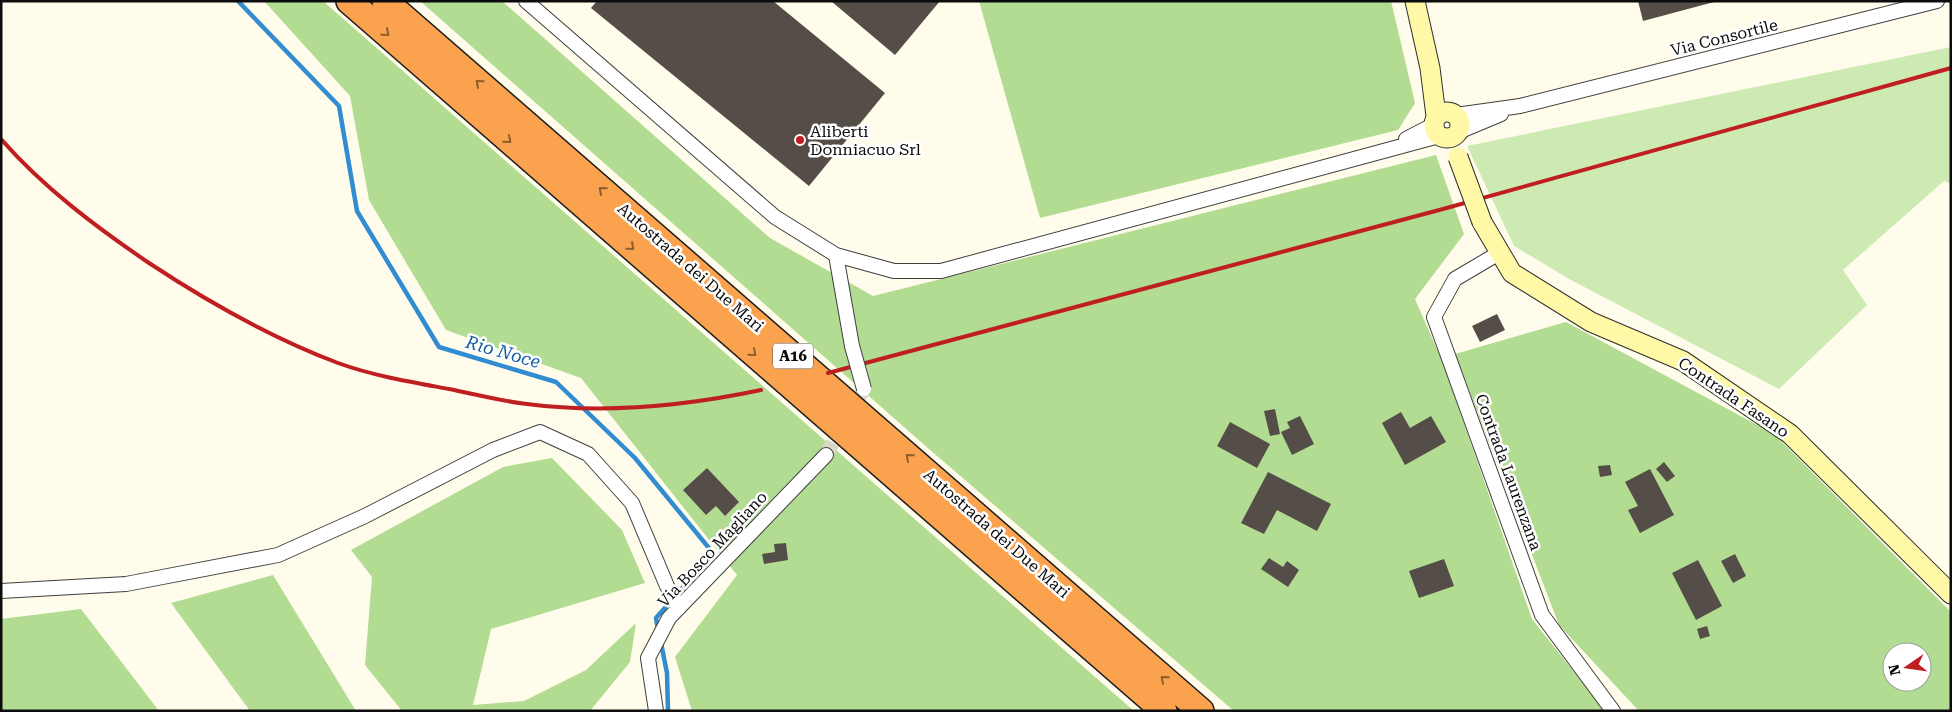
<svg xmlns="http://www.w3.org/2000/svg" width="1952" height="712" font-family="'Roboto Serif',serif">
  <rect width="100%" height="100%" fill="#fffceb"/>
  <!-- green -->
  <path fill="#ceeab3" d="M1951 47V184L1944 181 1843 270 1867 305 1779 389 1571 280 1514 246 1467 146Z"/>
  <!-- forest -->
  <path fill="#b1dc92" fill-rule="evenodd" d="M264 1H323L1134 711H692L675 657 737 575 581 378 446 330 369 200 350 96Z
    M420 1H502L770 238 873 296 1436 155 1464 234 1415 299 1443 363 1532 619 1605 711H1234L929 449Z
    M979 1H1391L1415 103 1398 130 1040 218Z
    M1566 322 1774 434 1951 612V711H1639L1559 625 1455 354ZM1892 652H1922V682H1892Z
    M552 458 622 530 645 583 491 629 473 705 524 701 586 670 636 623 630 662 590 711H402L365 665 372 577 351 550 503 467Z
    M273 575 356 711H250L171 603Z
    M81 609 159 711H1V619Z"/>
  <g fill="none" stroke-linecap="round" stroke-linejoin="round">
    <!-- stream -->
    <path stroke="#328cd2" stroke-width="4.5" d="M238 1 339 106 357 211 439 347 556 382 635 458 713 553 656 618 658 630
      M661 643 667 673 668 711"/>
  </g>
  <!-- building -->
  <path fill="#554d48" d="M597 1H773L885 93 809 186 591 8Z
    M831 1H940L895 55Z
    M1638 1H1714V2L1643 21Z
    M1497 314 1505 330 1480 342 1472 326Z
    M1275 409 1280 434 1270 436 1264 411Z
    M1401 412 1410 428 1431 416 1446 442 1405 465 1382 423Z
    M1300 416 1314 444 1292 455 1281 432 1290 428 1287 422Z
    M1230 422 1270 444 1257 468 1217 446Z
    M1664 462 1675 476 1667 482 1656 469Z
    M1610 465 1612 475 1600 477 1598 466Z
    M707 468 739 502 725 516 716 506 706 515 683 490Z
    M1650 469 1674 515 1640 533 1628 510 1638 506 1625 482Z
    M1268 472 1331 504 1317 531 1277 510 1264 534 1241 523Z
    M786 543 788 560 764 564 762 554 775 552 774 544Z
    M1735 554 1746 576 1733 583 1721 561Z
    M1269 558 1283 567 1287 561 1299 570 1288 587 1261 569Z
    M1444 559 1454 586 1419 598 1409 571Z
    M1698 560 1722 606 1696 620 1672 573Z
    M1707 626 1710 636 1700 639 1697 629Z"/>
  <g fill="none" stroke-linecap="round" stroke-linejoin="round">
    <!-- minor-tunnel -->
    <path stroke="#dbd8ca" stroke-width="14" stroke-dasharray="14 7" stroke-linecap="butt" d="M826 455 864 389"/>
    <!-- minor casing -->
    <g stroke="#3f3f3f" stroke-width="16">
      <path id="minor" d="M526 1 775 217 836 255 894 271H941L1439 136
        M1456 115 1520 106 1937 1
        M1458 132 1501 114
        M1406 139 1433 125
        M1499 253 1455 279 1434 317 1542 615 1613 711
        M836 255 852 346
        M1 591 126 584 278 555 365 516 493 450 540 432 588 454 632 503 667 586 679 608
        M656 711 648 658 669 618 826 455"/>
    </g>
    <!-- secondary casing -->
    <g stroke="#2e2e2e" stroke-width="21">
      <path id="secondary" d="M1415 1 1430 68 1436 116
        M1434 125a13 13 0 1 1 26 0a13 13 0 1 1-26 0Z
        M1482 222 1512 273 1591 322 1683 361 1790 434 1951 594"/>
    </g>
    <!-- motorway casing -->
    <g stroke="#1d1d1d" stroke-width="28">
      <path id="motorway" d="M349 1 1164 711
        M385 1 1201 711"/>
    </g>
    <!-- minor -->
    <use href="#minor" stroke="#fff" stroke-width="14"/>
    <!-- secondary -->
    <use href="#secondary" stroke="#fff8a6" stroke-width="19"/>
    <!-- motorway -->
    <use href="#motorway" stroke="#faa24e" stroke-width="25"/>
    <!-- rail -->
    <path stroke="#c01f21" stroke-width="4" d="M1 139C44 188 96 227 149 263 208 302 272 338 338 363 374 376 411 382 449 389 474 394 501 401 527 404 604 414 685 406 761 390
      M828 373 1443 209 1951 68"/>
    <!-- minor-bridge casing -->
    <g stroke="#3f3f3f" stroke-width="16" stroke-linecap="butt">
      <path id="minor-bridge" d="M852 346 864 389"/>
    </g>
    <!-- secondary-bridge casing -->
    <g stroke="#2e2e2e" stroke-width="21" stroke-linecap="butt">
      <path id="secondary-bridge" d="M1458 157 1482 222"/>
    </g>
    <!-- minor-bridge -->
    <use href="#minor-bridge" stroke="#fff" stroke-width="14"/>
    <!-- secondary-bridge -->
    <use href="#secondary-bridge" stroke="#fff8a6" stroke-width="19"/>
  </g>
  <!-- one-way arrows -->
  <defs><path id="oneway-chevron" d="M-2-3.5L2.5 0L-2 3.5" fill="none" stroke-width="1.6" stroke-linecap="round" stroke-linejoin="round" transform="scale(1.25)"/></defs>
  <g stroke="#8f5e30">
    <use href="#oneway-chevron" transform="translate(386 33) rotate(41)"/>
    <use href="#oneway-chevron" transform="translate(479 83) rotate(-139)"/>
    <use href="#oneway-chevron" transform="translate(508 140) rotate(41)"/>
    <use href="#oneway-chevron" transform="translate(602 190) rotate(-139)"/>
    <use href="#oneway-chevron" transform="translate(631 247) rotate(41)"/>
    <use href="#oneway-chevron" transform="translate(753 353) rotate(41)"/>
    <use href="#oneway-chevron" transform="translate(909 457) rotate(-139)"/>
    <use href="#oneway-chevron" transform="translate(1164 679) rotate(-139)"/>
  </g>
  <!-- markers -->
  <circle fill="#c01f21" stroke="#fff" stroke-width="2" cx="800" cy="140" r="5"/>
  <g text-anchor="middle" stroke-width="5" stroke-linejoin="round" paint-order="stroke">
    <!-- shield labels -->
    <rect fill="#fff" stroke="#555" stroke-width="1" x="773" y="343.5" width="40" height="25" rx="4"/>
    <g font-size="15" font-weight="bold" fill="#0c0c0c">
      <text x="793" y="361">A16</text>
    </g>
    <!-- street labels -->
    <g font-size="16" fill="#0c0c0c" stroke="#fff">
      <text transform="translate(1724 37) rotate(-14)" y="6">Via Consortile</text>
      <text transform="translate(691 267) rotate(41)" y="6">Autostrada dei Due Mari</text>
      <text transform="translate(1734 397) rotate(34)" y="6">Contrada Fasano</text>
      <text transform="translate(1509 472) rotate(70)" y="6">Contrada Laurenzana</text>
      <text transform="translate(997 533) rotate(41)" y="6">Autostrada dei Due Mari</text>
      <text transform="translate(712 549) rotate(-47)" y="6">Via Bosco Magliano</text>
    </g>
    <!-- poi labels -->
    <g font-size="16" fill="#0c0c0c" stroke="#fff" text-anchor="start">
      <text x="810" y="137">Aliberti<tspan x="810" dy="18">Donniacuo Srl</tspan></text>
    </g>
    <!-- water labels -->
    <g font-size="18" font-style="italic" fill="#115da1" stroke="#fff">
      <text transform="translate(503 352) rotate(16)" y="6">Rio Noce</text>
    </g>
  </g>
  <!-- border -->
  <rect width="1952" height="712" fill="none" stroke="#0c0c0c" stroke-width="5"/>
  <!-- north arrow -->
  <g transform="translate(1907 667) rotate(257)"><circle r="24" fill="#ffffff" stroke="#9e9e9e"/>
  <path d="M0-4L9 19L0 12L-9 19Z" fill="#c01f21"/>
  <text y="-8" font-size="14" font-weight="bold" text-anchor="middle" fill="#0c0c0c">N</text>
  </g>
</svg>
